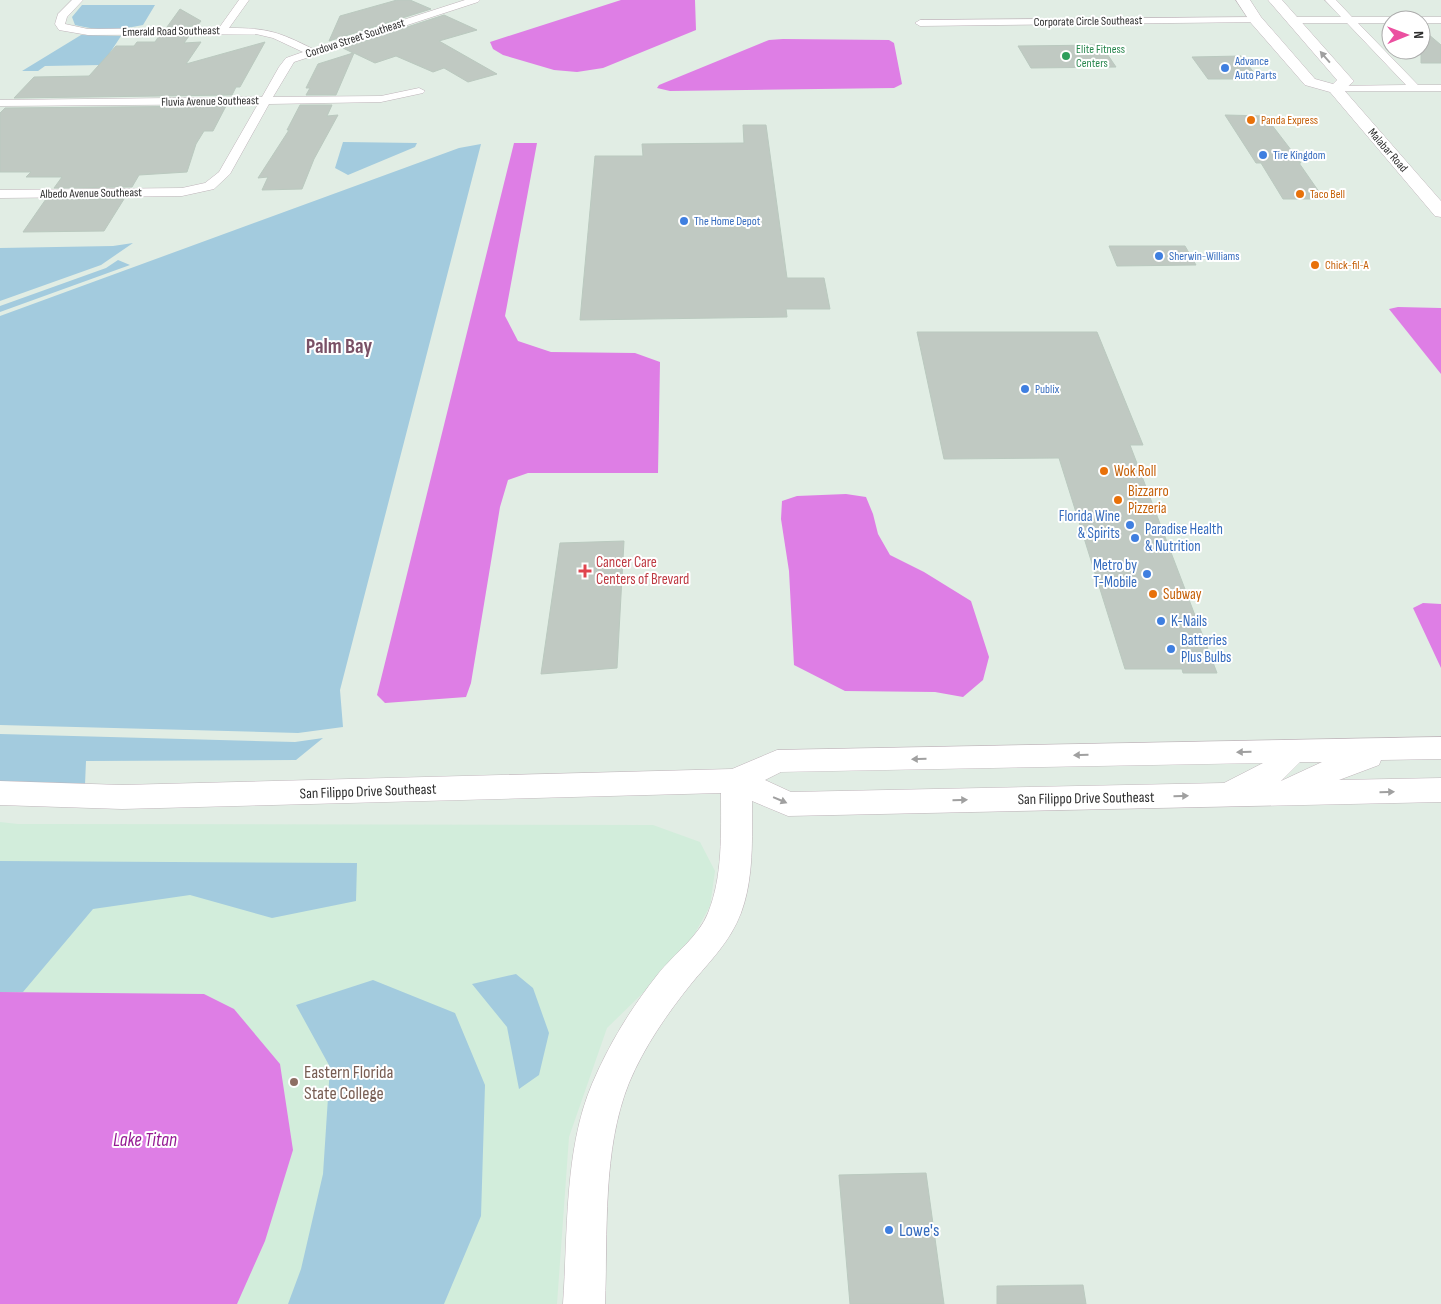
<svg xmlns="http://www.w3.org/2000/svg" width="1441" height="1304" font-family="'Sofia Sans Condensed',sans-serif">
  <rect width="100%" height="100%" fill="#e1ede4"/>
  <!-- education -->
  <path fill="#d2eddb" d="M0 822 18 824 653 825 700 842 715 871 710 906 684 953 607 1028 569 1137 557 1304H0Z"/>
  <!-- green -->
  <path fill="#a3cbde" d="M82 5H155L143 25C119 30 98 31 75 25L72 17Z
    M81 35 121 36 102 65 45 66 38 71H22Z
    M343 142 417 143 415 147 348 175 335 168Z
    M481 144 340 690 343 727 298 733 0 725V316L459 148Z
    M133 243 101 265 0 301V248L113 246Z
    M118 260 130 265 0 312V306L106 268Z
    M0 734 295 742 323 738 296 760 86 761 85 785 0 782Z
    M0 861 357 863 356 901 272 918 190 895 93 909 23 992H0Z
    M516 974 533 988 549 1033 539 1075 519 1089 507 1027 472 984Z
    M373 980 455 1013 485 1085 481 1216 444 1304H288L301 1269 323 1174 330 1067 296 1005Z"/>
  <!-- water -->
  <path fill="#de7ee5" d="M621 0H695L696 30 603 68 577 72 554 70 503 55 493 49 490 42Z
    M783 39 889 40 894 43 902 84 894 88 670 91 657 88 659 85 769 40Z
    M514 143H537L505 316 518 341 551 352 635 353 660 362 658 473H528L508 480 500 507 471 683 466 697 385 703 377 695Z
    M1398 307 1441 308V374L1389 309Z
    M846 494 866 497 873 514 878 534 890 555 924 572 971 601 989 657 983 680 963 697 935 692 845 691 794 665 789 571 781 519 782 501 797 496Z
    M1423 603 1441 604V668L1413 608Z
    M0 992 204 994 234 1009 280 1064 293 1150 265 1241 237 1304H0Z"/>
  <!-- building -->
  <path fill="#c0c9c2" stroke="#bac9bf" d="M397 0H410L431 9 329 41 340 16Z
    M180 9 201 21 197 26 167 27Z
    M444 15 477 30 439 41 497 74 468 82 444 68 433 72 396 56 375 63 354 53 336 95H306L310 88H306L318 64 353 53 343 48Z
    M1421 28 1441 45V63H1421Z
    M159 36H189L184 43 201 42 186 64 265 42 240 87H236L232 95 14 98 34 77 89 76 116 46H134L137 42H155Z
    M1101 45 1116 67 1031 68 1018 46Z
    M1241 56 1259 79H1208L1192 57Z
    M300 105H332L327 116 338 115 314 159 302 189 262 190 268 177 258 178 289 130H287Z
    M226 106 213 131H204L196 144 187 172 139 175 132 187 54 188 62 177H26L31 172H0V113L5 108Z
    M1225 115 1265 116 1301 163H1299L1324 199H1283L1261 163H1256Z
    M743 125H766L787 278H824L830 309H786L787 317 580 320 595 156H643L642 144 744 143Z
    M46 199H124L104 231 23 232Z
    M1109 246H1185L1196 265 1117 266Z
    M917 332H1097L1143 445H1130L1217 673H1183L1182 669H1125L1059 458 944 459Z
    M624 541 617 668 541 674 560 543Z
    M926 1173 944 1304H850L839 1175Z
    M1083 1285 1086 1304H997V1286Z"/>
  <g fill="none" stroke-linecap="round" stroke-linejoin="round">
    <!-- street casing -->
    <g stroke="#bfb4ba" stroke-width="1">
      <path id="street" d="M72 0H83L67 17 65 24 88 29 219 28 239 0H249L229 28C268 28 279 32 313 49L465 0H480L478 2 294 62 273 97 381 96 419 88 425 91 423 93 381 102 269 104 230 174 214 189 182 196 0 198V190L182 188 205 183 219 172 258 104 0 106V100L262 97 279 67 286 58 303 52 273 38 256 34 88 35 59 30 55 24 58 14Z
        M1325 0H1336L1352 17H1441V23H1421V20H1391V23H1358L1418 85H1441V91H1331L1329 89 1331 87 1335 86 1406 85 1347 23H1292L1287 20 1292 17H1341Z
        M1256 17 1261 20 1260 22 920 26 915 23 920 20Z"/>
    </g>
    <!-- secondary casing -->
    <g stroke="#bfb4ba" stroke-width="1">
      <path id="secondary" d="M1236 0H1250L1261 17 1315 79 1333 84 1337 80 1268 0H1282L1351 78 1354 81 1344 90 1441 201V217L1435 216 1330 92 1305 85 1251 23Z
        M1441 737V759L1381 760 1379 765 1339 780 1441 778V802L788 816 752 801C752 838 754 878 741 913 730 942 710 961 691 984 667 1014 644 1047 629 1083 602 1150 608 1233 605 1304H563C568 1233 564 1150 592 1084 609 1044 631 1008 658 974 674 954 699 936 708 913 723 876 721 833 721 793L122 809 0 805V781L122 785 732 769 777 750ZM1300 762H1322L1281 781ZM1263 763 1224 783 791 792 765 780 781 772Z"/>
    </g>
    <!-- street -->
    <use href="#street" fill="#fff" fill-rule="evenodd"/>
    <!-- secondary -->
    <use href="#secondary" fill="#fff" fill-rule="evenodd"/>
  </g>
  <!-- one-way arrows -->
  <defs><path id="oneway-solid" d="M-6-.8H1V-3.2L6.5 0L1 3.2V.8H-6Z" transform="scale(1.25)"/></defs>
  <g fill="#a0a0a0">
    <use href="#oneway-solid" transform="translate(1325 57) rotate(-131)"/>
    <use href="#oneway-solid" transform="translate(1244 752) rotate(179)"/>
    <use href="#oneway-solid" transform="translate(1081 755) rotate(179)"/>
    <use href="#oneway-solid" transform="translate(919 759) rotate(179)"/>
    <use href="#oneway-solid" transform="translate(1387 792) rotate(-1)"/>
    <use href="#oneway-solid" transform="translate(1181 796) rotate(-1)"/>
    <use href="#oneway-solid" transform="translate(780 800) rotate(23)"/>
    <use href="#oneway-solid" transform="translate(960 800) rotate(-1)"/>
  </g>
  <!-- markers -->
  <circle fill="#2e9e5b" stroke="#fff" stroke-width="2" cx="1066" cy="56" r="5"/>
  <g fill="#3f7fe0" stroke="#fff" stroke-width="2">
    <circle cx="1225" cy="68" r="5"/>
    <circle cx="1263" cy="155" r="5"/>
    <circle cx="684" cy="221" r="5"/>
    <circle cx="1159" cy="256" r="5"/>
    <circle cx="1025" cy="389" r="5"/>
    <circle cx="1130" cy="525" r="5"/>
    <circle cx="1135" cy="538" r="5"/>
    <circle cx="1147" cy="574" r="5"/>
    <circle cx="1161" cy="621" r="5"/>
    <circle cx="1171" cy="649" r="5"/>
    <circle cx="889" cy="1230" r="5"/>
  </g>
  <g fill="#e8710a" stroke="#fff" stroke-width="2">
    <circle cx="1251" cy="120" r="5"/>
    <circle cx="1300" cy="194" r="5"/>
    <circle cx="1315" cy="265" r="5"/>
    <circle cx="1104" cy="471" r="5"/>
    <circle cx="1118" cy="500" r="5"/>
    <circle cx="1153" cy="594" r="5"/>
  </g>
  <path fill="#e0444e" stroke="#fff" stroke-width="2" d="M582.5 563.5h5v5h5v5h-5v5h-5v-5h-5v-5h5z"/>
  <circle fill="#8d6e63" stroke="#fff" stroke-width="2" cx="294" cy="1082" r="5"/>
  <g text-anchor="middle" stroke-width="4" stroke-linejoin="round" paint-order="stroke">
    <!-- far-street labels -->
    <g font-size="12" fill="#2d2d2d" stroke="#fff">
      <text transform="translate(1088 21) rotate(-1)" y="4">Corporate Circle Southeast</text>
      <text transform="translate(171 31) rotate(-1)" y="4">Emerald Road Southeast</text>
      <text transform="translate(355 38) rotate(-18)" y="4">Cordova Street Southeast</text>
      <text transform="translate(210 101) rotate(-1)" y="4">Fluvia Avenue Southeast</text>
      <text transform="translate(1388 150) rotate(49)" y="4">Malabar Road</text>
      <text transform="translate(91 193) rotate(-1)" y="4">Albedo Avenue Southeast</text>
    </g>
    <!-- far-leisure labels -->
    <g font-size="12" fill="#27864d" stroke="#fff" text-anchor="start">
      <text x="1076" y="53">Elite Fitness<tspan x="1076" dy="14">Centers</tspan></text>
    </g>
    <!-- far-shop labels -->
    <g font-size="12" fill="#366cbe" stroke="#fff" text-anchor="start">
      <text x="1235" y="65">Advance<tspan x="1235" dy="14">Auto Parts</tspan></text>
      <text x="1273" y="159">Tire Kingdom</text>
      <text x="694" y="225">The Home Depot</text>
      <text x="1169" y="260">Sherwin-Williams</text>
      <text x="1035" y="393">Publix</text>
    </g>
    <!-- far-food labels -->
    <g font-size="12" fill="#c56008" stroke="#fff" text-anchor="start">
      <text x="1261" y="124">Panda Express</text>
      <text x="1310" y="198">Taco Bell</text>
      <text x="1325" y="269">Chick-fil-A</text>
    </g>
    <!-- food labels -->
    <g font-size="15" fill="#c56008" stroke="#fff" text-anchor="start">
      <text x="1114" y="476">Wok Roll</text>
      <text x="1128" y="496">Bizzarro<tspan x="1128" dy="17">Pizzeria</tspan></text>
      <text x="1163" y="599">Subway</text>
    </g>
    <!-- shop labels -->
    <g font-size="15" fill="#366cbe" stroke="#fff" text-anchor="start">
      <text x="1120" y="521" text-anchor="end">Florida Wine<tspan x="1120" dy="17">&amp; Spirits</tspan></text>
      <text x="1145" y="534">Paradise Health<tspan x="1145" dy="17">&amp; Nutrition</tspan></text>
      <text x="1137" y="570" text-anchor="end">Metro by<tspan x="1137" dy="17">T-Mobile</tspan></text>
      <text x="1171" y="626">K-Nails</text>
      <text x="1181" y="645">Batteries<tspan x="1181" dy="17">Plus Bulbs</tspan></text>
    </g>
    <!-- health labels -->
    <g font-size="15" fill="#be3a42" stroke="#fff" text-anchor="start">
      <text x="596" y="567">Cancer Care<tspan x="596" dy="17">Centers of Brevard</tspan></text>
    </g>
    <!-- street labels -->
    <g font-size="15" fill="#2d2d2d" stroke="#fff">
      <text transform="translate(368 791) rotate(-2)" y="5">San Filippo Drive Southeast</text>
      <text transform="translate(1086 798) rotate(-1)" y="5">San Filippo Drive Southeast</text>
    </g>
    <!-- near-education labels -->
    <g font-size="18" fill="#785e54" stroke="#fff" text-anchor="start">
      <text x="304" y="1078">Eastern Florida<tspan x="304" dy="21">State College</tspan></text>
    </g>
    <!-- near-shop labels -->
    <g font-size="18" fill="#366cbe" stroke="#fff" text-anchor="start">
      <text x="899" y="1236">Lowe's</text>
    </g>
    <!-- near-water labels -->
    <g font-size="19" font-style="italic" fill="#941a93" stroke="#fff">
      <text x="145" y="1146">Lake Titan</text>
    </g>
    <!-- far-town labels -->
    <g font-size="21" font-weight="bold" fill="#7a5166" stroke="#fff">
      <text x="339" y="353">Palm Bay</text>
    </g>
  </g>
  <!-- north arrow -->
  <g transform="translate(1406 35) rotate(89)"><circle r="24" fill="#ffffff" stroke="#ababab"/>
  <path d="M0-4L9 19L0 12L-9 19Z" fill="#eb50a0"/>
  <text y="-8" font-size="14" font-weight="bold" text-anchor="middle" fill="#2d2d2d">N</text>
  </g>
</svg>
